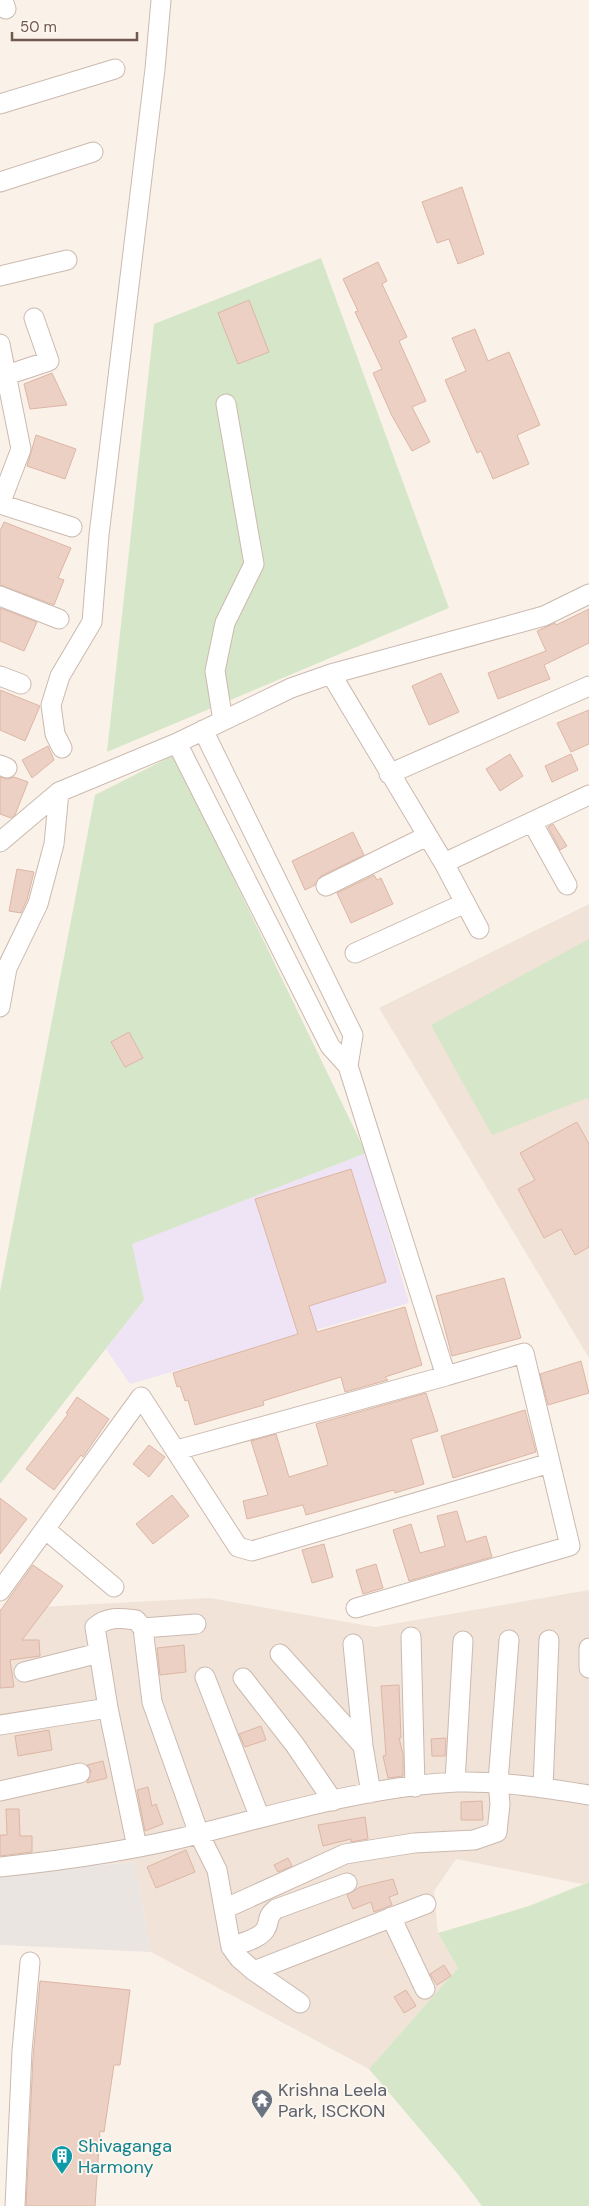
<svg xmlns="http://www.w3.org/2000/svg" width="589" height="2206" font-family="'DM Sans',sans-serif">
  <rect width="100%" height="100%" fill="#faf2e8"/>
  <!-- residential -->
  <path fill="#f1e3d7" d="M589 904V1358L379 1008Z
    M589 1590V1882L582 1884 456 1859 434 1891 438 1933 458 1968 369 2069 151 1952 135 1862 0 1871V1609L210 1598 375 1627Z"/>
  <!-- industrial -->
  <path fill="#ebe5e1" d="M135 1862 151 1952 0 1945V1873Z"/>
  <!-- education -->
  <path fill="#eee4f6" d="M366 1153 409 1303 130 1384 106 1349 144 1300 131 1244Z"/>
  <!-- green -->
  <path fill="#d6e6c8" d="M321 258 449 608 107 752 154 324Z
    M174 755 366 1153 132 1244 144 1300 0 1484V1292L95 795Z
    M589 939V1100L587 1098 492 1135 431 1025Z
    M589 1882V2206H482L457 2173 369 2069 458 1968 438 1933 529 1906Z"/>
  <!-- building -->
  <path fill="#ecd0c3" stroke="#ddb6a5" d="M462 187 484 254 458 264 449 239 437 243 422 202Z
    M378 262 387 281 382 284 407 337 399 341 426 401 412 407 430 442 412 451 392 416 373 373 382 369 355 312 358 311 343 279Z
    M249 300 269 352 238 364 218 313Z
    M475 329 488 361 509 352 540 425 517 435 529 464 493 479 481 451 477 453 445 380 466 371 452 338Z
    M52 373 67 405 30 409 24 384Z
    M36 435 76 449 65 479 27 466Z
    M4 522 71 548 58 578 64 580 54 605 0 585V531Z
    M0 608 37 622 24 651 0 641Z
    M589 609V643L544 665 550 679 498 699 488 673 546 651 537 631 555 623 556 625Z
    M441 673 459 712 429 725 412 686Z
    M0 690 40 706 25 741 0 730Z
    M589 710V744L571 752 557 723Z
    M48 746 54 760 32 778 22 760Z
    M510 754 523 776 500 791 486 769Z
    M571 754 578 770 552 782 545 766Z
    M0 777 8 779 14 777 28 782 15 815 11 818 0 814Z
    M553 824 567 846 560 850 548 827Z
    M353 832 364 855 321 876 315 885 305 890 292 861Z
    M17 869 34 872 27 900 21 913 9 911Z
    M374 875 377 880 381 878 393 904 351 923 337 893Z
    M129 1032 143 1058 125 1067 111 1042Z
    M577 1122 589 1144V1247L575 1255 561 1229 544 1238 518 1189 535 1180 520 1153Z
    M351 1169 386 1282 309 1306 317 1332 405 1307 422 1365 385 1377 388 1380 345 1392 341 1377 263 1401 264 1405 195 1425 188 1400 185 1401 180 1386 177 1387 173 1373 298 1334 255 1199Z
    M504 1278 521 1338 452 1356 436 1296Z
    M581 1361 589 1393 548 1405 540 1374Z
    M426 1393 438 1431 411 1439 424 1484 395 1493 394 1490 306 1515 303 1505 247 1519 243 1501 268 1495 251 1441 276 1434 289 1477 328 1465 316 1424Z
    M77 1397 109 1419 83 1457 81 1455 54 1490 26 1469 68 1414 66 1413Z
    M525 1410 536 1452 453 1478 441 1436Z
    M149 1445 165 1457 149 1477 133 1464Z
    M172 1495 189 1516 153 1544 136 1524Z
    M0 1498 27 1519 0 1554Z
    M457 1511 466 1542 486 1536 492 1557 409 1581 393 1530 411 1524 420 1553 445 1546 437 1516Z
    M324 1544 333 1577 312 1583 302 1550Z
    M376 1564 383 1588 363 1594 356 1570Z
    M33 1565 63 1586 22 1640H39L40 1656 10 1660 14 1687 0 1688V1611Z
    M184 1645 186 1672 160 1675 157 1648Z
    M399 1685 401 1738H399L403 1754V1776L388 1778 383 1756 386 1755 381 1686Z
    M261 1726 266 1740 245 1747 239 1734Z
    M49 1730 52 1750 18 1756 15 1736Z
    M446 1738 445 1756H432L431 1739Z
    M103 1761 107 1778 87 1783 91 1771 87 1765Z
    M148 1787 152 1806 156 1804 163 1824 145 1831 137 1790Z
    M482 1801 483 1820H461V1802Z
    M6 1809H19L20 1836H32V1852L0 1856V1835H7Z
    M365 1817 368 1839 351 1842V1839L323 1846 318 1825Z
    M186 1850 195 1872 156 1888 147 1867Z
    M288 1858 292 1866 278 1872 274 1865Z
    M393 1879 398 1894 389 1897 392 1905 374 1912 371 1902 353 1909 347 1895 360 1887Z
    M444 1965 451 1976 437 1985 430 1974Z
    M40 1981 130 1990 120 2065H114L104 2132 100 2131 95 2206H26L33 2058Z
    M406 1990 416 2006 404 2013 394 1997Z"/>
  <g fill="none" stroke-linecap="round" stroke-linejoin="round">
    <!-- minor casing -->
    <g stroke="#cbb9af" stroke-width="21">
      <path id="minor" d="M3 0 6 9
        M0 104 115 69
        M0 182 93 152
        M0 276 67 260
        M0 344 21 449 0 504
        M7 375 49 361 34 318
        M0 504 72 527
        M0 596 59 619
        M331 674 444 863 479 929
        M0 676 21 684
        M223 721 215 671 225 623 254 564 226 404
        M203 730 353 1035 348 1066
        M177 743 330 1046 348 1066 446 1376 524 1353 570 1546 356 1608
        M62 748 55 734 51 705 60 676 92 622 99 535 155 69 161 0
        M0 765 7 768
        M389 774 589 686
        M532 822 567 885
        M0 842 59 792 177 743 291 688 331 674 544 616 589 594
        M444 863 589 795
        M326 886 427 836
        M355 953 465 903
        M0 1007 7 968 38 904 54 844 59 792
        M177 1450 446 1376
        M45 1529 114 1587
        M0 1591 141 1397 238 1547 252 1551 550 1463
        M143 1628 196 1624
        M411 1637 415 1787
        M353 1644 363 1746 371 1793
        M589 1648V1668
        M280 1654 363 1746
        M24 1672 99 1653
        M205 1677 260 1818
        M243 1678 295 1745 333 1801
        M0 1725 108 1708
        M455 1782 463 1641
        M543 1788 549 1640
        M0 1791 80 1773
        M137 1847 108 1708 95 1627C108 1616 120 1618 136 1620L143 1628 152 1702 199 1834 217 1870 231 1947 239 1958 254 1971 300 2003
        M0 1867C67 1860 136 1850 202 1833 285 1812 371 1786 457 1782 502 1781 545 1788 589 1795
        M224 1909 345 1854 414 1843 474 1840 497 1832 500 1804 498 1782 509 1640
        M391 1917 425 1989
        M231 1947C241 1943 259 1939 265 1930 271 1921 265 1918 276 1909L347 1883
        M254 1971 426 1904
        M15 2206 22 2051 30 1962"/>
    </g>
    <!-- minor -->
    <use href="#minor" stroke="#fff" stroke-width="19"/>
  </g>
  <!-- icons -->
  <defs>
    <g id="temple-pin" transform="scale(1.125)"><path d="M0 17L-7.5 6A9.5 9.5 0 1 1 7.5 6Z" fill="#6b7280" stroke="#fdf6ee"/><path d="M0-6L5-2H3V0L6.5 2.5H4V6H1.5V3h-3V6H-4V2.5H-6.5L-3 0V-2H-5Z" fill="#fff"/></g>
    <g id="building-pin" transform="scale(1.125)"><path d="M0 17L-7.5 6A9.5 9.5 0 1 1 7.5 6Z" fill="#0f9aa8" stroke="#fdf6ee"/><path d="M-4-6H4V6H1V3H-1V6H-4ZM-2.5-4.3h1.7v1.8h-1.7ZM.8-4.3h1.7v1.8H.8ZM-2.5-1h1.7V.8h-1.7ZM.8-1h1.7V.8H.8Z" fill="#fff"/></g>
  </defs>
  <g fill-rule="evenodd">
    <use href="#temple-pin" x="262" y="2100"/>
    <use href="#building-pin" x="62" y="2156"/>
  </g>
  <g text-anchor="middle" stroke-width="4" stroke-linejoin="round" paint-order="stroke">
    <!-- worship labels -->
    <g font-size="18" fill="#5b616d" stroke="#fdf6ee" text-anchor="start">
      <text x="278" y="2096">Krishna Leela<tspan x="278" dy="21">Park, ISCKON</tspan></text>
    </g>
    <!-- culture labels -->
    <g font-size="18" fill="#0d838f" stroke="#fdf6ee" text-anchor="start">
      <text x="78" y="2152">Shivaganga<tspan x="78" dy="21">Harmony</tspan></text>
    </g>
  </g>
  <!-- scale -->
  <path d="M12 32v8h125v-8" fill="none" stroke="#71584f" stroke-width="2.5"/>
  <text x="20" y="32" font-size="15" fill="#71584f" stroke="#fdf6ee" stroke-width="4" paint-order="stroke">50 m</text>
</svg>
